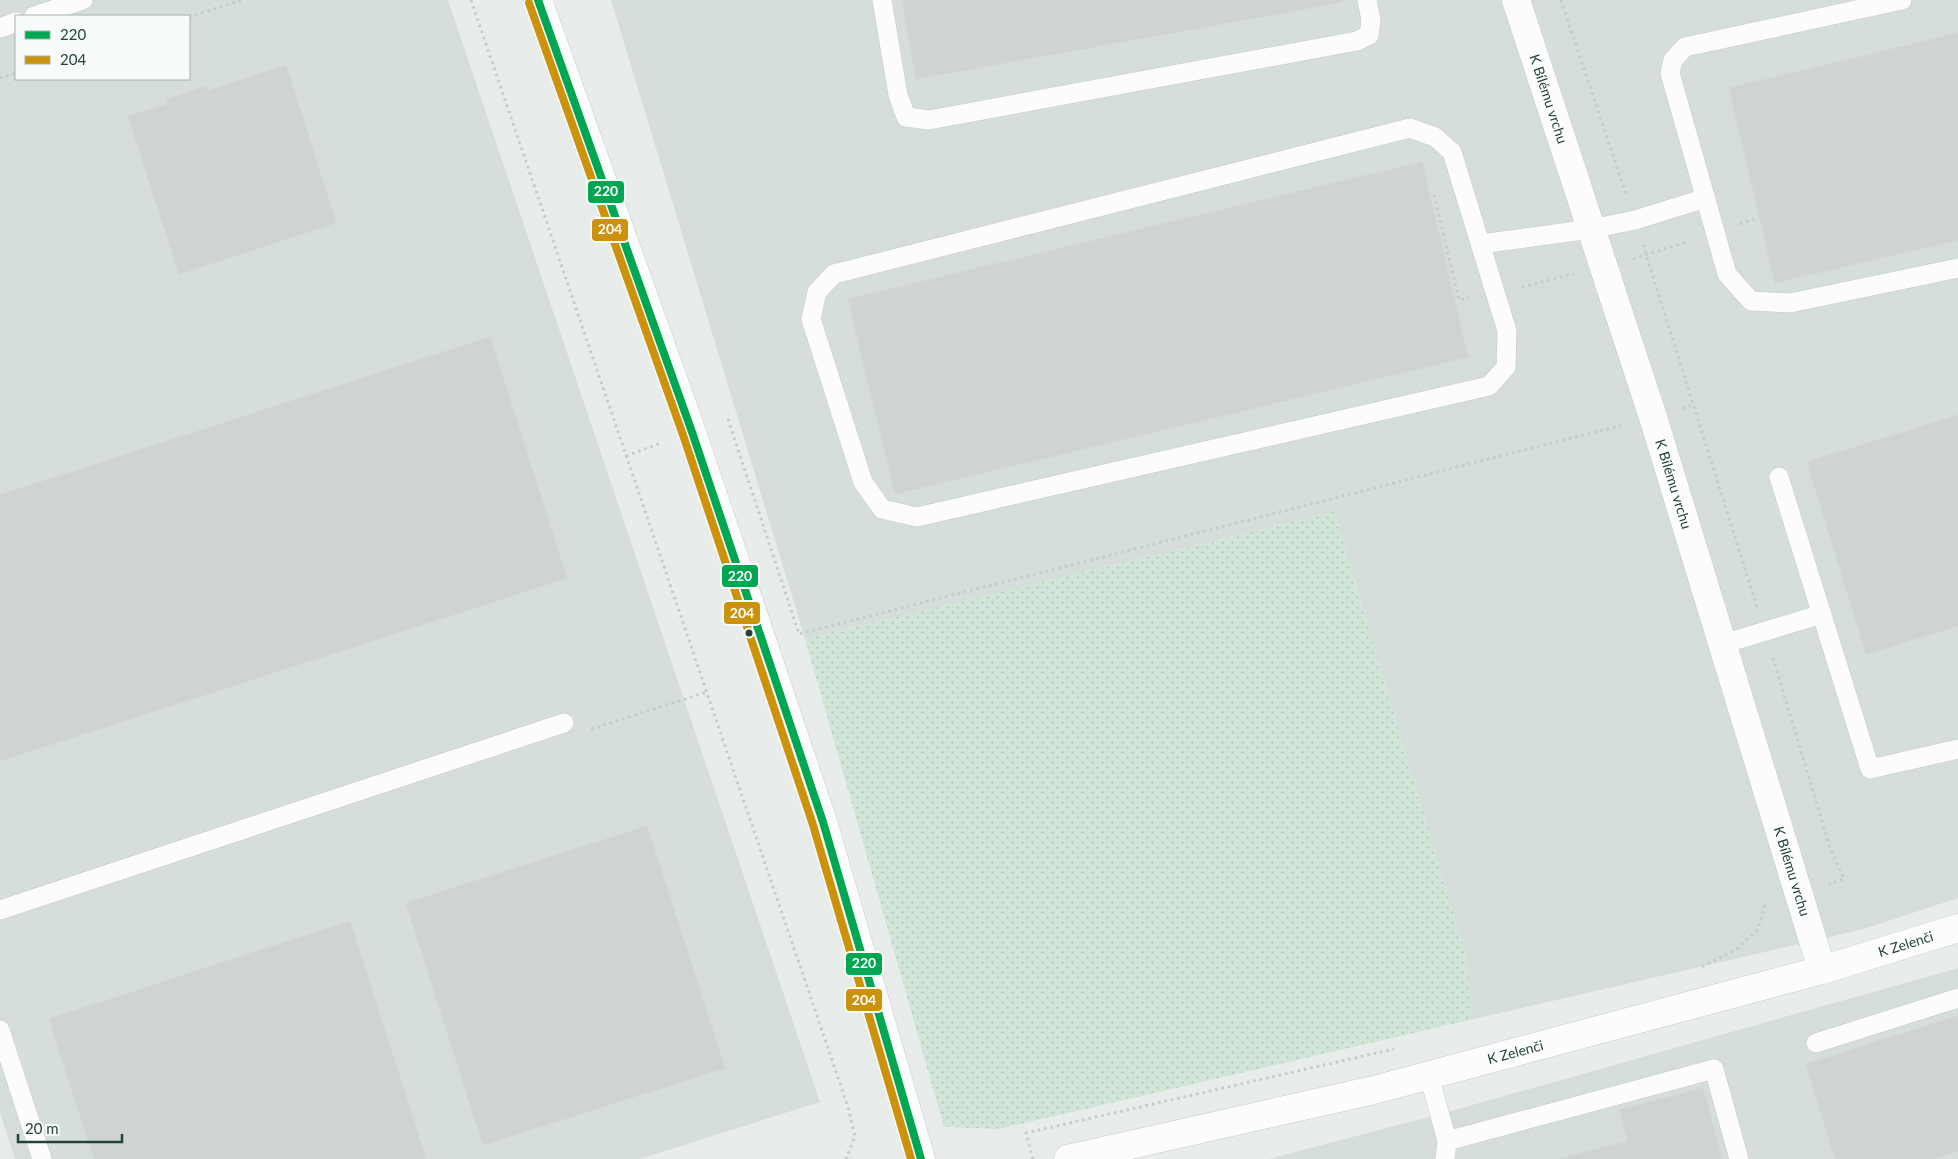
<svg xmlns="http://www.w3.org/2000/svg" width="1958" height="1159" font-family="Lato,sans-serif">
  <defs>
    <pattern id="grass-dots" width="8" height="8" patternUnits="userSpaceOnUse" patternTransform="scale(1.25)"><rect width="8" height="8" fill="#d1e6d8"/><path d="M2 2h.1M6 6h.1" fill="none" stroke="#b3c6ba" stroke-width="1.8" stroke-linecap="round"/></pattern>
  </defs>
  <rect width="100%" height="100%" fill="#e8edeb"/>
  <!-- built -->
  <path fill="#d6dedb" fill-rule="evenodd" d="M0 0H448L820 1102 640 1159H15L0 1113ZM16 16H189V79H16Z
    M611 0H1958V898L1864 929 1470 1020 1467 960 1334 512 805 639Z
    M1958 968V1159H1269L1451 1111Z"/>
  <!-- grass -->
  <path fill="url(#grass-dots)" d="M1334 512 1467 960 1470 1020 999 1129 944 1127 805 639Z"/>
  <!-- building -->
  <path fill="#cfd4d2" stroke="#d1d6d4" d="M902 0H1342L1343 2 916 79Z
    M1958 33V240L1855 264 1809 69Z
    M286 65 336 223 179 274 128 116 168 104 167 99 206 86 207 91Z
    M1809 69 1855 264 1775 283 1729 88Z
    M1422 162 1468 357 895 494 848 299Z
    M490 337 567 578 0 761V495Z
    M1958 415V626L1866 654 1807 462Z
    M647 826 725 1068 483 1145 406 903Z
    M350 921 426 1159H94L49 1019Z
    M1958 1016V1151L1932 1159H1835L1806 1064Z
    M1703 1088 1722 1159H1559L1628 1141 1620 1110Z"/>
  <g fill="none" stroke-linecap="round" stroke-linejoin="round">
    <!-- service casing -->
    <g stroke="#c5cac8" stroke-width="20">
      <path id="service" d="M882 0 898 95 906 117 929 120 1357 41 1369 35 1371 20 1367 0
        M1902 0 1685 47 1673 60 1670 73 1727 274 1751 301 1790 303 1958 268
        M34 16 83 0
        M0 28 16 22
        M1410 128 1435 137 1452 152 1507 331 1506 367 1489 386 917 517 882 509 863 482 811 319 817 292 834 274Z
        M1481 244 1591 229 1635 220 1706 198
        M1779 477 1870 769 1958 749
        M1723 644 1822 614
        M0 910 564 723
        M0 1030 42 1159
        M1816 1043 1958 998
        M1429 1075 1447 1141 1714 1069 1739 1159
        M1445 1159 1447 1141"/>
    </g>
    <!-- minor casing -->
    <g stroke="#c5cac8" stroke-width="29">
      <g id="minor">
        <path id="s1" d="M1516 0 1653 417 1822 970"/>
        <path id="s2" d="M1068 1159 1374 1090 1822 970 1958 928"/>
      </g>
    </g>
    <!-- tertiary casing -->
    <g stroke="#c5cac8" stroke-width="29">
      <path id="tertiary" d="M538 0 692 432 823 822 921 1159"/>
    </g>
    <!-- path -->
    <path stroke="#c3ccca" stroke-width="3" stroke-dasharray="2.5 4" stroke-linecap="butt" d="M471 0 848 1107 855 1136 846 1159
      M1561 0 1626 194
      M189 17 242 0
      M0 78 16 73
      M1434 195 1459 300 1469 298
      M1740 224 1754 219
      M1643 245 1757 607
      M1633 259 1689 241
      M1522 287 1574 274
      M1682 408 1693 405
      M728 419 799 634 1623 425
      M626 456 661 443
      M1773 658 1830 848 1844 879 1829 884
      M591 729 707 692
      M1702 967 1737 949 1758 929 1765 906 1768 905
      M1033 1159 1026 1133 1394 1049"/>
    <!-- service -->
    <use href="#service" stroke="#fcfcfc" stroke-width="19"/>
    <!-- minor -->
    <use href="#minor" stroke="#fcfcfc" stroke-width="28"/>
    <!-- tertiary -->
    <use href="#tertiary" stroke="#fcfcfc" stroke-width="28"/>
    <!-- bus-1 casing -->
    <g stroke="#f7fbf9" stroke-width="11">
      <path id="bus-1" d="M538 0 692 432 823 822 921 1159"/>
    </g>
    <!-- bus-2 casing -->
    <g stroke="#f7fbf9" stroke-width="11">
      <path id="bus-2" d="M529 3 683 435 813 825 911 1159"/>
    </g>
    <!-- bus-1 -->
    <use href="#bus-1" stroke="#00a651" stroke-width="8"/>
    <!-- bus-2 -->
    <use href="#bus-2" stroke="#cd920c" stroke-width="8"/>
  </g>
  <!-- markers -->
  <circle fill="#24423a" stroke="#f7fbf9" stroke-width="2" cx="749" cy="633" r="4.5"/>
  <g text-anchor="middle" stroke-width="4.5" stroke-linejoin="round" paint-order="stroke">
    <!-- street labels -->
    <g font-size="14" fill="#24423a" stroke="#f7fbf9">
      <text dy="5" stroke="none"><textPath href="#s1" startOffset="104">K Bílému vrchu</textPath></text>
      <text dy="5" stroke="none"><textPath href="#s1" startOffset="509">K Bílému vrchu</textPath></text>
      <text dy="5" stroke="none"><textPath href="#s1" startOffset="914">K Bílému vrchu</textPath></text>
      <text dy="5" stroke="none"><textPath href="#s2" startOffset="865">K Zelenči</textPath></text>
      <text dy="5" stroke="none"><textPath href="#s2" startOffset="460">K Zelenči</textPath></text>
    </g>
  </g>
  <g stroke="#f7fbf9" stroke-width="2">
    <rect x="587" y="180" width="38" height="24" rx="5" fill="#00a651"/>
    <rect x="591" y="218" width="38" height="24" rx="5" fill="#cd920c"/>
    <rect x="721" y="564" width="38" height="24" rx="5" fill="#00a651"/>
    <rect x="723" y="601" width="38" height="24" rx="5" fill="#cd920c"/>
    <rect x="845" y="952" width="38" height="24" rx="5" fill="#00a651"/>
    <rect x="845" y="988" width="38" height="24" rx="5" fill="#cd920c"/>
  </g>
  <g font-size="14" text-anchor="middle" font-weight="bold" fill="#fff">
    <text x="606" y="196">220</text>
    <text x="610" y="234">204</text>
    <text x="740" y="581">220</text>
    <text x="742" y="618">204</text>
    <text x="864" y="968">220</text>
    <text x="864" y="1005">204</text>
  </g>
  <!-- legend -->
  <rect x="15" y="15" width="175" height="65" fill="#f7fbf9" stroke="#a3b1ad"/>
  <rect x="25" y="31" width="25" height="8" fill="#00a651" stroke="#a3b1ad"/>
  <text x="60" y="40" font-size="15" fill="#24423a">220</text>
  <rect x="25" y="56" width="25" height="8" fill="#cd920c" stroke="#a3b1ad"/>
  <text x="60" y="65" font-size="15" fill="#24423a">204</text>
  <!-- scale -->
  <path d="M18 1134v8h104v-8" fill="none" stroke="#24423a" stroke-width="2.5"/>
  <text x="25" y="1134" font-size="15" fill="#24423a" stroke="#f7fbf9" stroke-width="4" paint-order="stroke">20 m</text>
</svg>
